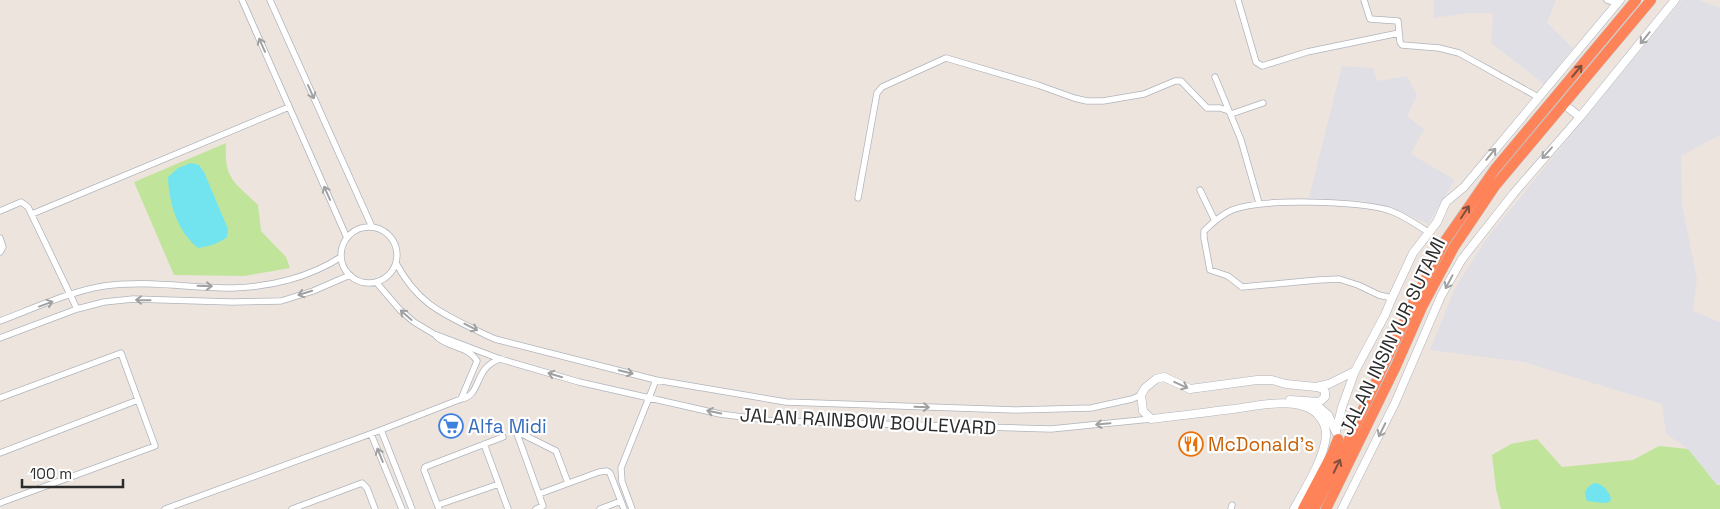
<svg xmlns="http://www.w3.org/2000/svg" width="1720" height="509" font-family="'Space Grotesk',sans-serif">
  <rect width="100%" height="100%" fill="#ede4de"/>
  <!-- industrial -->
  <path fill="#e0dfe6" d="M1434 0H1556L1547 23 1573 48 1544 84 1491 43 1493 13H1467L1434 18Z
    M1682 0H1699L1720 8V135L1681 156 1682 205 1697 279 1693 311 1720 322V482L1717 486 1688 449 1666 434 1662 404 1524 362 1430 350 1455 288 1487 238Z
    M1342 66 1373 68 1377 81 1407 76 1417 95 1407 116 1424 129 1411 154 1455 180 1428 224 1400 211 1363 201 1309 198Z"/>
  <!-- green -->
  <path fill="#c1e49b" d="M226 143C224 180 234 181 258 205L261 231 286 257 290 268 244 276 174 275 134 182Z
    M1537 439 1562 467 1633 460 1659 446 1688 449 1717 485H1720V509H1501L1496 489 1492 455 1511 444Z"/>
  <!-- water -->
  <path fill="#72e4ef" d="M191 163 199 165 204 172 228 229 227 237C218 244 209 246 198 248 177 231 169 203 168 177L178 168Z
    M1594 483C1602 483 1608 490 1611 498L1610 502 1603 503 1587 501C1583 492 1586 488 1594 483Z"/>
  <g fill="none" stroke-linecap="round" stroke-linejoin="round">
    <!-- minor casing -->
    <g stroke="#afb4bc" stroke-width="7">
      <path id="minor" d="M242 0 347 238
        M270 0 372 227
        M1238 0 1256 62 1262 66 1307 52 1399 33
        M1364 0 1370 19 1398 21 1400 42 1402 45 1439 48 1459 53 1538 97
        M1607 0 1618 3
        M1215 77 1241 140 1259 203
        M1231 114 1263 103
        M1200 190 1215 221
        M858 198 877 93 882 87 946 58 1038 85 1074 98 1087 101H1103L1144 94 1175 81H1181L1207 108H1220L1229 111
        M0 211 21 202 28 207 77 309
        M32 214 289 107
        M341 255a28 28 0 1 1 56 0a28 28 0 1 1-56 0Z
        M0 238 3 247 0 252
        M396 263C419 306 444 314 486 335L495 339 656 380 786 402 1015 410 1091 408 1132 399 1141 395
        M376 282 400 310 414 322 434 334 500 359 579 382 720 414 774 421 1051 429 1151 419
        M1392 298 1379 295 1358 285 1339 279 1318 280 1242 287 1228 276 1210 270 1204 238V231C1212 223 1221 215 1232 210 1263 198 1355 201 1388 210 1401 214 1416 224 1428 232
        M0 321C32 309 71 291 104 286 147 280 190 288 233 288 271 287 310 277 341 257
        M436 336C447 348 469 346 477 361L461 399
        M0 338 77 309 104 302 133 299 232 302 281 301 313 291 350 275
        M0 398 121 353 155 446 0 503
        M381 430 412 509
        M516 431 543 506 536 509
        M516 431 556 451 568 483
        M371 434 402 509
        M484 444 508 509
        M0 453 138 400
        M539 494 599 472 607 471 610 473 624 509
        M438 505 499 484
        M165 509 381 430 461 399C482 396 473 368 500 359
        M292 509 362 483 367 488 375 509
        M439 509 424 470 425 467 503 437
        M600 509 621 501
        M632 509 622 482 621 468 656 380
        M1231 509 1232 505"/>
    </g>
    <!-- tertiary casing -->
    <g stroke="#afb4bc" stroke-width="9">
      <path id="tertiary" d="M1570 109 1580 117
        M1290 400 1319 402 1325 397V392L1323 389 1317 387
        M1313 402 1328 415 1336 432
        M1336 431 1342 407 1355 371 1385 315 1392 298 1413 253 1437 222 1446 202 1464 187 1620 0
        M1294 509C1305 489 1324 459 1326 436 1327 424 1318 411 1306 407 1286 399 1255 406 1234 409 1207 412 1179 416 1151 419L1143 411 1141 395 1145 388 1156 379 1164 377 1190 389 1257 380H1272L1286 384 1316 387 1329 384 1355 371
        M1342 509 1395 403 1441 296 1462 259 1514 193 1580 117 1675 0"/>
    </g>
    <!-- motorway casing -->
    <g stroke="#c4c4c4" stroke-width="11">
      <path id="motorway" d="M1303 509 1332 454 1338 439
        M1314 509 1337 465 1412 305 1445 241 1495 169 1636 0
        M1326 509 1395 368 1422 307 1454 247 1495 186 1651 0"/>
    </g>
    <!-- minor -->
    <use href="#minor" stroke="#fff" stroke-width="5.5"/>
    <!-- tertiary -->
    <use href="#tertiary" stroke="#fff" stroke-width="8"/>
    <!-- motorway -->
    <use href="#motorway" stroke="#fe8359" stroke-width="10"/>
  </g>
  <!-- one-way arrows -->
  <defs><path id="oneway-shaft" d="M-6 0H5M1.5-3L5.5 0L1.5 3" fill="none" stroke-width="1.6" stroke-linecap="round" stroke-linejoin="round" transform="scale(1.25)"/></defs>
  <g stroke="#a0a0a0">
    <use href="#oneway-shaft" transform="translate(1645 38) rotate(129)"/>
    <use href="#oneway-shaft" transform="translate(262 45) rotate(-114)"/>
    <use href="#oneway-shaft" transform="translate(311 92) rotate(66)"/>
    <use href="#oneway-shaft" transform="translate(1547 153) rotate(132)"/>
    <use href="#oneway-shaft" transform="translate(1491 154) rotate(-51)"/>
    <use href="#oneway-shaft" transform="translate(327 193) rotate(-114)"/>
    <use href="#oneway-shaft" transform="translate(1449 282) rotate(118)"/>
    <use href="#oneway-shaft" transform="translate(205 286) rotate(2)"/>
    <use href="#oneway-shaft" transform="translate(305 293) rotate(163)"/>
    <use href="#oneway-shaft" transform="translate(143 300) rotate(-179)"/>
    <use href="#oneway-shaft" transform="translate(46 304) rotate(-20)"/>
    <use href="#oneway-shaft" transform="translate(406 315) rotate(-139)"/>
    <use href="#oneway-shaft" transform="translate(471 327) rotate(27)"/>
    <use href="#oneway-shaft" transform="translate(626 372) rotate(14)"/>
    <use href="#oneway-shaft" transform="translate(555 375) rotate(-163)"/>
    <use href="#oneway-shaft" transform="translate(1181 385) rotate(24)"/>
    <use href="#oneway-shaft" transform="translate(922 407) rotate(2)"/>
    <use href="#oneway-shaft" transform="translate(714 412) rotate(-168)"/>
    <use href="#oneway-shaft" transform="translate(1103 424) rotate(175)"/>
    <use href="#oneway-shaft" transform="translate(1382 430) rotate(116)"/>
    <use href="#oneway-shaft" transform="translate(380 455) rotate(-112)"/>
  </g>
  <g stroke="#804f3e">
    <use href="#oneway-shaft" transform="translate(1577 71) rotate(-50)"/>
    <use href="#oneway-shaft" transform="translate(1465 212) rotate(-56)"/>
    <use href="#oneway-shaft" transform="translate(1337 466) rotate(-64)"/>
  </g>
  <!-- icons -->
  <defs>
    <g id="supermarket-ring" transform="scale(1.25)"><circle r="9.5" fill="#fff" stroke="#3f7fe0" stroke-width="1.5"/><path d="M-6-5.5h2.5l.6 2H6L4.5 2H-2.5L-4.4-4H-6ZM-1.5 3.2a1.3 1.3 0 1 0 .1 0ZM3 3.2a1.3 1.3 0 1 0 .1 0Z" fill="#3f7fe0"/></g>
    <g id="restaurant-ring" transform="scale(1.25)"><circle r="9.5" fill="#fff" stroke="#e8710a" stroke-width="1.5"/><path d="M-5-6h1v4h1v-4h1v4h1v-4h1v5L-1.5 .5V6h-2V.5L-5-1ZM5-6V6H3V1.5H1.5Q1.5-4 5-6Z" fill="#e8710a"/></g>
  </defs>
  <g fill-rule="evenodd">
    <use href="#supermarket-ring" x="451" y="426"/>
    <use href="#restaurant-ring" x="1191" y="444"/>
  </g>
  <g text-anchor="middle" stroke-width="4.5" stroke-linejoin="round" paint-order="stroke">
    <!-- street labels -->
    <g font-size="19" fill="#2c2c2c" stroke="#fff">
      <text transform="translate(1392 336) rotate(-64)" y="7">JALAN INSINYUR SUTAMI</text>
      <text transform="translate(868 421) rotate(3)" y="7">JALAN RAINBOW BOULEVARD</text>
    </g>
    <!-- shop labels -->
    <g font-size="19" fill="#366cbe" stroke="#fff" text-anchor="start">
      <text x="468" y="433">Alfa Midi</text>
    </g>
    <!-- food labels -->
    <g font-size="19" fill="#c56008" stroke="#fff" text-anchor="start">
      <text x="1208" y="451">McDonald's</text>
    </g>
  </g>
  <!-- scale -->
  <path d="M22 479v8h101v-8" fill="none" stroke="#2c2c2c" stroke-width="2.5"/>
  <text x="30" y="479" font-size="15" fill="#2c2c2c" stroke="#ffffff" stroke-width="4" paint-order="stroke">100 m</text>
</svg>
